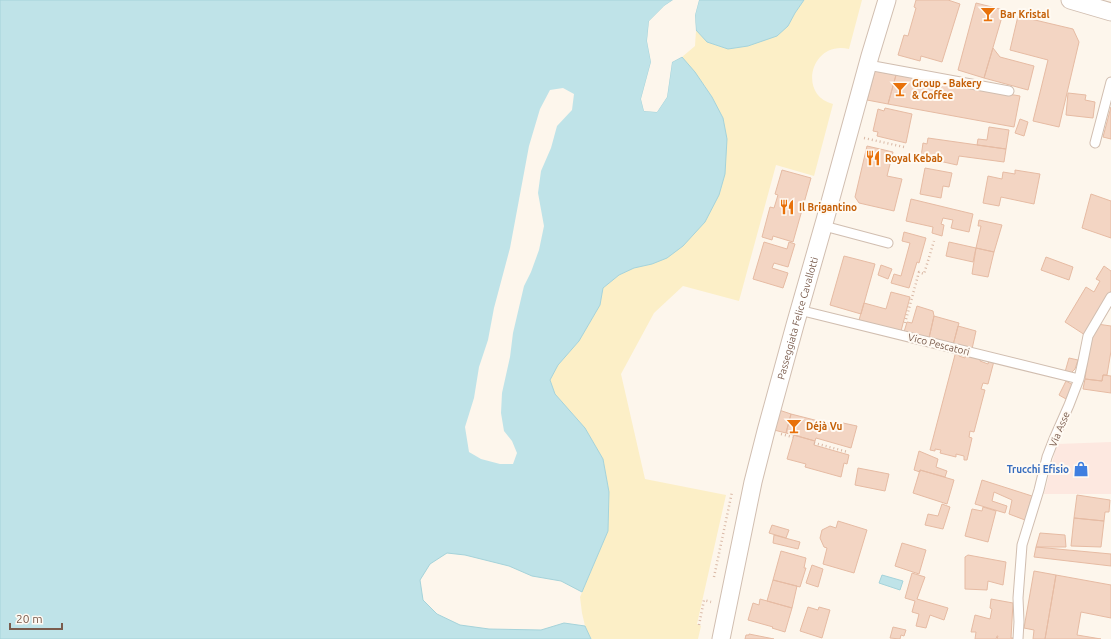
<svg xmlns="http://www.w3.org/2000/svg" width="1111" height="639" font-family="Ubuntu,sans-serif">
  <rect width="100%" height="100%" fill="#fdf6ec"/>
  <!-- commercial -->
  <path fill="#fde8e0" d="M1111 442V494H1044L1057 444Z"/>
  <!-- sand -->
  <path fill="#fcefc7" d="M804 0H862L849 49C811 40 797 95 833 104L814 176 776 165 739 301 683 286 654 313 621 374 645 479 726 495 697 624 701 626 698 639H591L585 626 582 613 580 597 608 531 609 492 603 459 585 428 555 394 550 380 558 365 579 341 600 305 603 288 619 275 634 268 652 264 723 118 712 97 705 86 682 57 695 46 696 30 707 42 728 49 748 46 788 26 795 13Z"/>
  <!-- water -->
  <path fill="#bfe3e8" stroke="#a5d3da" d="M0 0H673L664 6 649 21 647 41 651 62 641 99 644 111 657 112 667 97 672 62 682 57 695 72 712 97 723 118 727 139 725 174 719 195 705 222 683 246 667 258 652 264 634 268 619 275 603 288 600 305 579 341 558 365 550 380 555 394 585 428 603 459 609 492 608 531 582 592 561 581 532 576 509 566 465 555 447 553 430 564 420 580 423 600 437 614 460 625 489 629 541 630 564 623 585 626 591 639H0Z
    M699 0H804L795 13 788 26 777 36 748 46 728 49 707 42 696 30 695 15Z
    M882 575 903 581 900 590 879 583Z"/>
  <!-- pier -->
  <path fill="#fdf6ec" d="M673 0H675L674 1 665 8 651 22 649 40 653 62 643 99 646 109 656 110 665 96 670 61 681 56H683L672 62 667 97 657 112 644 111 641 99 651 62 647 41 649 21 664 6Z
    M696 0H699L695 15 696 33 694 31 693 15Z
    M563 88 574 94 572 110 557 126 551 148 541 171 538 193 544 226 539 250 531 272 524 286 513 333 510 357 502 393 501 413 504 431 512 441 517 453 513 464H500L481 459 469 452 465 427 474 398 479 367 488 340 494 308 510 248 529 146 540 109 550 90Z"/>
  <!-- building -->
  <path fill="#f3d5c3" stroke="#e6bba3" d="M916 0H948L960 4 942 62 921 56 920 61 898 55 904 35 908 36 916 8 914 7Z
    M976 3 1004 10 984 78 958 70Z
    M1018 16 1073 29 1079 42 1059 127 1033 121 1048 60 1010 50Z
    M993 48 1000 57 1034 66 1028 90 984 78Z
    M875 71 896 75 888 104 867 100Z
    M896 75 1020 96 1014 127 888 104Z
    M1068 93 1086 95 1085 100 1095 102 1093 118 1066 115Z
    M1111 107V139L1103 137Z
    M885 108 912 114 906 143 877 136 878 132 873 131 878 109 884 111Z
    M1020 119 1028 122 1024 136 1015 133Z
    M989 127 1009 130 1006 149 977 145 978 139 987 140Z
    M928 138 1006 149 1004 162 959 156 957 165 921 157 923 143 927 144Z
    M867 146 893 152 887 176 902 179 894 211 859 203 855 197Z
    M925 168 952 173 949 187 943 186 941 198 920 194Z
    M782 170 811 178 793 242 773 236 772 240 762 237 770 207 774 208 778 195 775 194Z
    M1015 170 1040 174 1034 204 1001 197 999 206 983 203 988 176 1002 179 1003 172 1015 174Z
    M1091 194 1111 201V238L1082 228Z
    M911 199 973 214 969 232 951 228 953 220 943 218 941 224 944 225 942 236 932 233 933 227 906 221Z
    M979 220 1002 225 994 252 976 248 981 226H978Z
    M904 232 926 238 919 263 917 262 909 288 891 283 894 274 901 276 910 243 902 241Z
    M764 242 787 249 789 242 795 244 788 267 774 263 772 268 788 273 783 288 753 279Z
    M949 242 976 248 973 262 946 256Z
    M976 248 994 252 988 277 972 274Z
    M844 256 875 264 861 314 830 305Z
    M1046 257 1073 267 1069 280 1041 270Z
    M881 265 892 269 888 279 878 275Z
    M1104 266 1111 271V291L1085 335 1065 322 1086 287 1094 292 1100 281 1096 279Z
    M891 292 910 297 901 331 859 320 864 303 886 309Z
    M917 306 933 311 934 316 929 338 904 332 907 322 912 323Z
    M934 316 959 323 953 345 929 338Z
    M1097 324 1111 326V351L1107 375H1103L1102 381 1085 379 1091 334Z
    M958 326 976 331 972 349 953 345Z
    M956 351 960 352 959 356 965 358 966 354 981 358 980 361 988 364 989 360 994 361 988 384 983 383 981 389 985 390 974 432 970 431 969 437 972 438 967 460H964V456L956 454V457L940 453 941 450 935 449V451L930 450Z
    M1069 358 1078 360 1075 369 1071 373 1065 372Z
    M1103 375 1111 376V393L1083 389 1085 379 1102 381Z
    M1066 381 1073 385 1066 399 1059 395Z
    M779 410 791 414 786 433 774 430Z
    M791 414 842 427 843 423 857 426 851 448 816 438 815 441 786 433Z
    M794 435 815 441 814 445 849 455 847 464 844 463 841 477 805 467 806 464 787 459Z
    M919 451 938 459 936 467 947 471 945 477 920 470V472L914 470Z
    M858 468 889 474 885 491 855 485Z
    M920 470 954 480 947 504 913 493Z
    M982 480 1032 496 1025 520 1009 514 1012 500 994 492 992 501 1007 506 1005 513 975 504Z
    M1077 495 1110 500 1109 512H1105L1104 521 1074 518Z
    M942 504 950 507 943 529 925 525 928 514 938 516Z
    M983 507 996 511 988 542 965 536 972 509 982 511Z
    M1074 518 1104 521 1101 547 1071 546Z
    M838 521 867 530 854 573 823 564 827 548 824 547 820 538 822 530 830 526 836 528Z
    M772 525 789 530 786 538 769 533Z
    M1040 533 1065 535 1066 547H1036Z
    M774 535 800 542 798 549 773 543Z
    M902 543 926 550 919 574 895 566Z
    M1036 547 1111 554V566L1034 557Z
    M781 551 806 558 804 568H806L800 587 773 580Z
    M968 555 1006 562 1003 585 988 581 987 590 965 589V557Z
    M812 565 823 569 818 587 806 583Z
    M1034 571 1056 575 1045 639H1033L1034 630 1024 628Z
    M912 573 925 577 917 599 948 608 944 620 930 615 926 628 916 626 919 614 912 612 915 601 905 598Z
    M1056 575 1111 585V618L1081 612 1077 635 1101 639H1045Z
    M773 580 797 586 792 608 767 601Z
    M760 599 792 608 785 632 772 628 773 627 748 620 753 603 759 605Z
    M991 599 1013 603 1011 638H1015V639H997L998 636H997L996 639H975L976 632H971L975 615 990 619 992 609 990 608Z
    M808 607 818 610 819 607 830 610 822 638 800 631Z
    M893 627 906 630 904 636 901 635 900 639 890 638Z
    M749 634 774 639H745L746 635H749Z"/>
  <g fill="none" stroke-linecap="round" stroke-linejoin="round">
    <!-- lane casing -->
    <g stroke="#d1beb0" stroke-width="11">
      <path id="lane" d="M868 65 1009 91
        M1095 143 1111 82
        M824 226 888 243
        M799 310 1079 379
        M1018 639 1019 622 1018 598 1022 545 1039 490 1047 457 1054 439 1069 405 1079 379 1083 361 1088 336 1111 297"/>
    </g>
    <!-- street casing -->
    <g stroke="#d1beb0" stroke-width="19">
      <g id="street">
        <path d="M1070 0 1111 12"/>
        <path id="s1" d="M721 639 753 482 766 431 795 325 825 220 870 56 887 0"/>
      </g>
    </g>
    <!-- path -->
    <path stroke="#d9b8a5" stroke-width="2.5" stroke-dasharray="1 3" stroke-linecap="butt" d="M864 138 904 147
      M905 323 919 272 924 274 934 241
      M781 434 793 437
      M814 443 848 452
      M714 577 732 492
      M699 625 704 600 711 602"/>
    <!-- lane -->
    <use href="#lane" stroke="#fff" stroke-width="9"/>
    <!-- street -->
    <use href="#street" stroke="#fff" stroke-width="17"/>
  </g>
  <!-- icons -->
  <defs>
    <g id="bar-bare" transform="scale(1.2)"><path d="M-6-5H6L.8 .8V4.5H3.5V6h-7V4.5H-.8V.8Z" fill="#e8710a" stroke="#fffaf3" stroke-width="2.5" paint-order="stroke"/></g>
    <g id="restaurant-bare" transform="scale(1.2)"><path d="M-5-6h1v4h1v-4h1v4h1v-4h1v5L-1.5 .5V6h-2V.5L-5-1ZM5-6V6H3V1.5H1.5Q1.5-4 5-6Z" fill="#e8710a" stroke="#fffaf3" stroke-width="2.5" paint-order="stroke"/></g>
    <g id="shop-bare" transform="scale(1.2)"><path d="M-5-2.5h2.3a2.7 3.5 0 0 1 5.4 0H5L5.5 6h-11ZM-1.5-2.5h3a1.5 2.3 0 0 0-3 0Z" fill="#3f7fe0" stroke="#fffaf3" stroke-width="2.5" paint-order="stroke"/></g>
  </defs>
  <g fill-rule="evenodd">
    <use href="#bar-bare" x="988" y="14"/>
    <use href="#bar-bare" x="900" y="89"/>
    <use href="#restaurant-bare" x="873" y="158"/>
    <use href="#restaurant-bare" x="787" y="207"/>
    <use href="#bar-bare" x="794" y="426"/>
    <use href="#shop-bare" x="1081" y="469"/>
  </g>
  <g text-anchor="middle" stroke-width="4" stroke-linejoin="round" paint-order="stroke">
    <!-- food labels -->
    <g font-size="10" font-weight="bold" fill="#c56008" stroke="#fffaf3" text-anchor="start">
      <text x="1000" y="18">Bar Kristal</text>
      <text x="912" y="87">Group - Bakery<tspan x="912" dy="12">&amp; Coffee</tspan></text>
      <text x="885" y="162">Royal Kebab</text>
      <text x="799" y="211">Il Brigantino</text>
      <text x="806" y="430">Déjà Vu</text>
    </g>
    <!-- street labels -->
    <g font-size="10" fill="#7a5c4d" stroke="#fffaf3">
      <text dy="4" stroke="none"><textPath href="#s1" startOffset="330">Passeggiata Felice Cavallotti</textPath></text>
      <text transform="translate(939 344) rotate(14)" y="4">Vico Pescatori</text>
      <text transform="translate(1059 429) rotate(-67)" y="4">Via Asse</text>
    </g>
    <!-- shop labels -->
    <g font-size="10" font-weight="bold" fill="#366cbe" stroke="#fffaf3" text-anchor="end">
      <text x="1069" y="473">Trucchi Efisio</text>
    </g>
  </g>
  <!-- scale -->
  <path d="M10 623v6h52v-6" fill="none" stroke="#7a5c4d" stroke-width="2"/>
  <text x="16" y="623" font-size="12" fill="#7a5c4d" stroke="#fffaf3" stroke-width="3" paint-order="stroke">20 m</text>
</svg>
